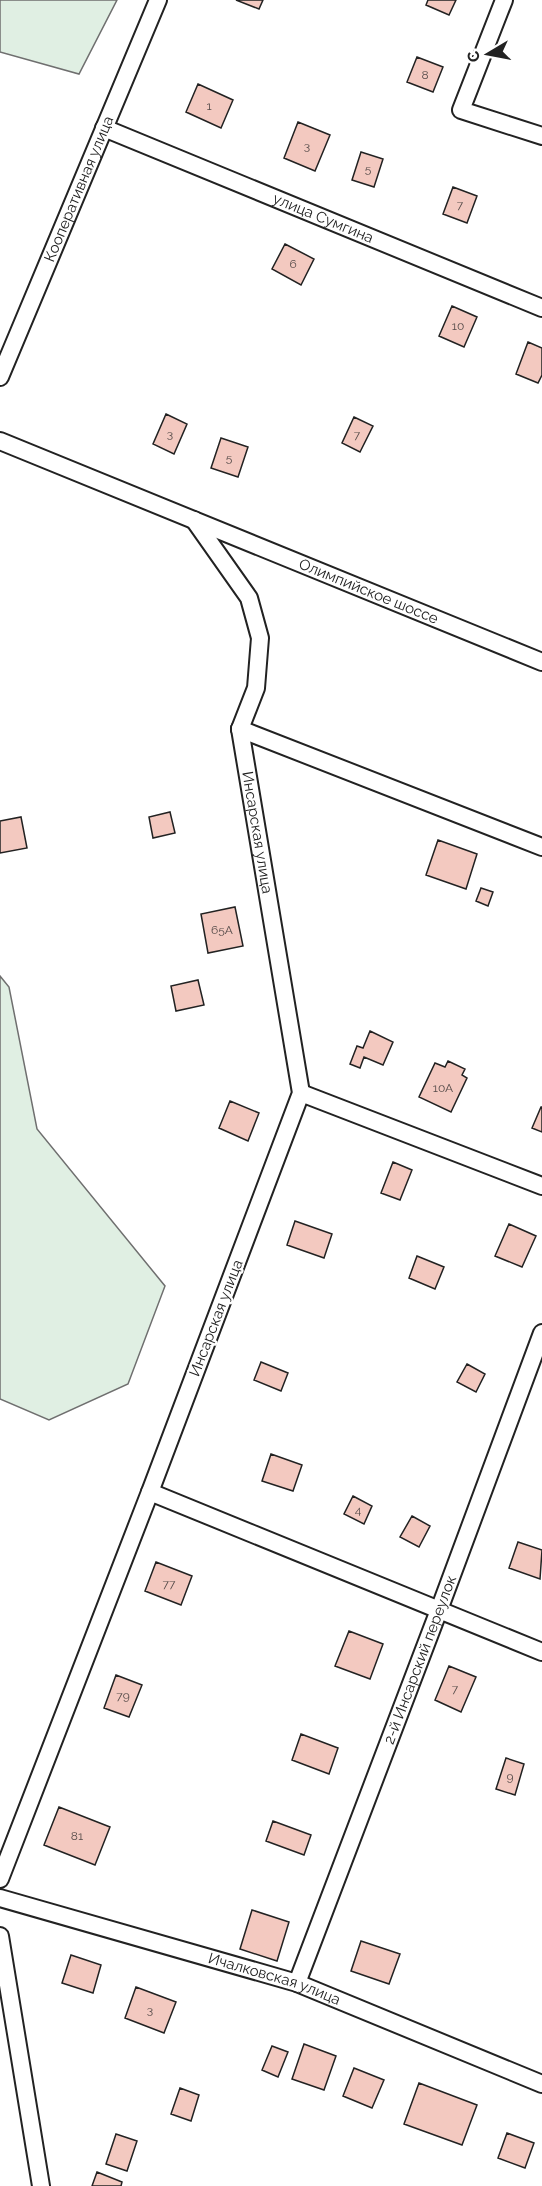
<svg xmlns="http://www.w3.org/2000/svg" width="542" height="2186" font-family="Raleway,sans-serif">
  <rect width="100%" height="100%" fill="#fff"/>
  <!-- green -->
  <path fill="#e0efe3" stroke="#6f6f6f" stroke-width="1.5" d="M0 0H117L79 74 0 52Z
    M0 976 9 987 37 1129 165 1286 128 1384 49 1420 0 1399Z"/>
  <!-- building -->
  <path fill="#f3c9c0" stroke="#222" stroke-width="1.5" d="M236 0H263L259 9Z
    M428 0H456L449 15 426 5Z
    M417 57 443 67 433 92 407 82Z
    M198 84 233 100 221 128 186 112Z
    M298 122 330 135 315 171 284 158Z
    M361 152 383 159 374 187 352 180Z
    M453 187 477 196 467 223 443 214Z
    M285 244 314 259 301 285 272 269Z
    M452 306 477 317 464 347 439 336Z
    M528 342 542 348V375L538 383 516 374Z
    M166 414 187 424 174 454 153 444Z
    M354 417 373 426 360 452 342 443Z
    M221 438 248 447 238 477 211 468Z
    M170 812 175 833 153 838 149 817Z
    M21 817 27 848 0 853V821Z
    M438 840 477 854 466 889 426 875Z
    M481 888 493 892 488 906 476 901Z
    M235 907 243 946 208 953 201 914Z
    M198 980 204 1005 176 1011 171 986Z
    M370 1031 393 1042 383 1065 364 1057 360 1068 350 1064 357 1046 363 1048Z
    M448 1061 465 1069 462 1075 467 1078 451 1112 419 1097 435 1063 445 1067Z
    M230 1101 259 1113 248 1141 219 1128Z
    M541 1107H542V1132L532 1128Z
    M393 1162 412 1170 400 1200 381 1193Z
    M295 1221 332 1234 324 1258 287 1245Z
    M509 1224 536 1236 522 1267 495 1256Z
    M417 1256 444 1267 435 1289 409 1278Z
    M261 1362 288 1373 281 1391 254 1380Z
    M467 1364 485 1374 476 1392 457 1382Z
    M271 1454 302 1465 293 1491 262 1481Z
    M353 1496 372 1506 364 1524 344 1514Z
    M412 1516 430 1526 419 1547 400 1537Z
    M518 1542 542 1550 540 1579 509 1568Z
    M156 1562 192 1576 181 1605 145 1591Z
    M349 1631 383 1644 370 1679 335 1666Z
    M449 1666 476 1677 461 1712 435 1700Z
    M116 1675 142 1685 129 1717 104 1708Z
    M301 1734 338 1748 329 1774 292 1760Z
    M506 1758 524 1764 515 1795 496 1789Z
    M59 1807 110 1827 95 1865 44 1845Z
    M273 1821 311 1835 304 1855 266 1841Z
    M252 1910 289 1922 277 1961 240 1949Z
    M361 1941 400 1954 389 1984 351 1971Z
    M71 1955 101 1965 93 1993 62 1983Z
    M136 1987 176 2002 164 2033 125 2018Z
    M304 2044 336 2056 324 2090 292 2079Z
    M272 2046 288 2052 278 2077 262 2070Z
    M354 2068 384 2080 372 2108 343 2096Z
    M419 2083 477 2105 462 2145 404 2124Z
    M180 2088 199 2095 191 2121 171 2114Z
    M507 2133 534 2143 525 2168 498 2158Z
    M116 2134 137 2141 127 2171 106 2164Z
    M97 2172 122 2182 121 2186H92Z"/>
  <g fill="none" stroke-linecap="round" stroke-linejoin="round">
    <!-- street casing -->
    <g stroke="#222" stroke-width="20">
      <g id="street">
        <path d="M504 0 461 110 542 136"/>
        <path id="s1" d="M104 128 542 308"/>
        <path id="s2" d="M0 377 158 0"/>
        <path id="s3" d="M0 441 542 662"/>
        <path d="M194 520 249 598 260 638 256 688 240 729"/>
        <path id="s4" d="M240 729 301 1093 150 1492 542 1652"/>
        <path d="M240 729 542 847"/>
        <path d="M301 1093 542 1186"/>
        <path d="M0 1879 150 1492"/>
        <path id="s5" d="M0 1898 297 1983 542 2084"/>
        <path d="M0 1936 41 2186"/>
        <path id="s6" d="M297 1983 439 1610 542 1333"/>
      </g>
    </g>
    <!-- street -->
    <use href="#street" stroke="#fff" stroke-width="16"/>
  </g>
  <g text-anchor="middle" stroke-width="4.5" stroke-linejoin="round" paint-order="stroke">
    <!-- number labels -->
    <g font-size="12" fill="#564c4a">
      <text x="425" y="79">8</text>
      <text x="209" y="110">1</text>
      <text x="307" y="150">3</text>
      <text x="368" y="173">5</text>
      <text x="460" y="209">7</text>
      <text x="293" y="268">6</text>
      <text x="458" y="330">10</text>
      <text x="170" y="438">3</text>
      <text x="357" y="439">7</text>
      <text x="229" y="462">5</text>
      <text x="222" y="934">65А</text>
      <text x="443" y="1092">10А</text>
      <text x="358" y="1514">4</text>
      <text x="169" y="1588">77</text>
      <text x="455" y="1693">7</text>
      <text x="123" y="1700">79</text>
      <text x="510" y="1781">9</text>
      <text x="77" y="1840">81</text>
      <text x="150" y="2014">3</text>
    </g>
    <!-- street labels -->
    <g font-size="15" fill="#222" stroke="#fff">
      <text dy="5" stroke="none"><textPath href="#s2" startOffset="204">Кооперативная улица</textPath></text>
      <text dy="5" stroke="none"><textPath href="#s1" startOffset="237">улица Сумгина</textPath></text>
      <text dy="5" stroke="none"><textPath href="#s3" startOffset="398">Олимпийское шоссе</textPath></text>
      <text dy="5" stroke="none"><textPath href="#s4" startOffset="105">Инсарская улица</textPath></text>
      <text transform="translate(216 1318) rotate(-69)" y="5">Инсарская улица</text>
      <text dy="5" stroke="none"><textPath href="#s6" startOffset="346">2-й Инсарский переулок</textPath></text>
      <text dy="5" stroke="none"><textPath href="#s5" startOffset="286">Ичалковская улица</textPath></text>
    </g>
  </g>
  <!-- north arrow -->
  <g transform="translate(488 54) rotate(260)" stroke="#ffffff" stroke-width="4.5" paint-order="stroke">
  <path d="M0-4.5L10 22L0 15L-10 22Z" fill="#222222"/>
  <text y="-9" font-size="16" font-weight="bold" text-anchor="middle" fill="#222222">С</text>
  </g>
</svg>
